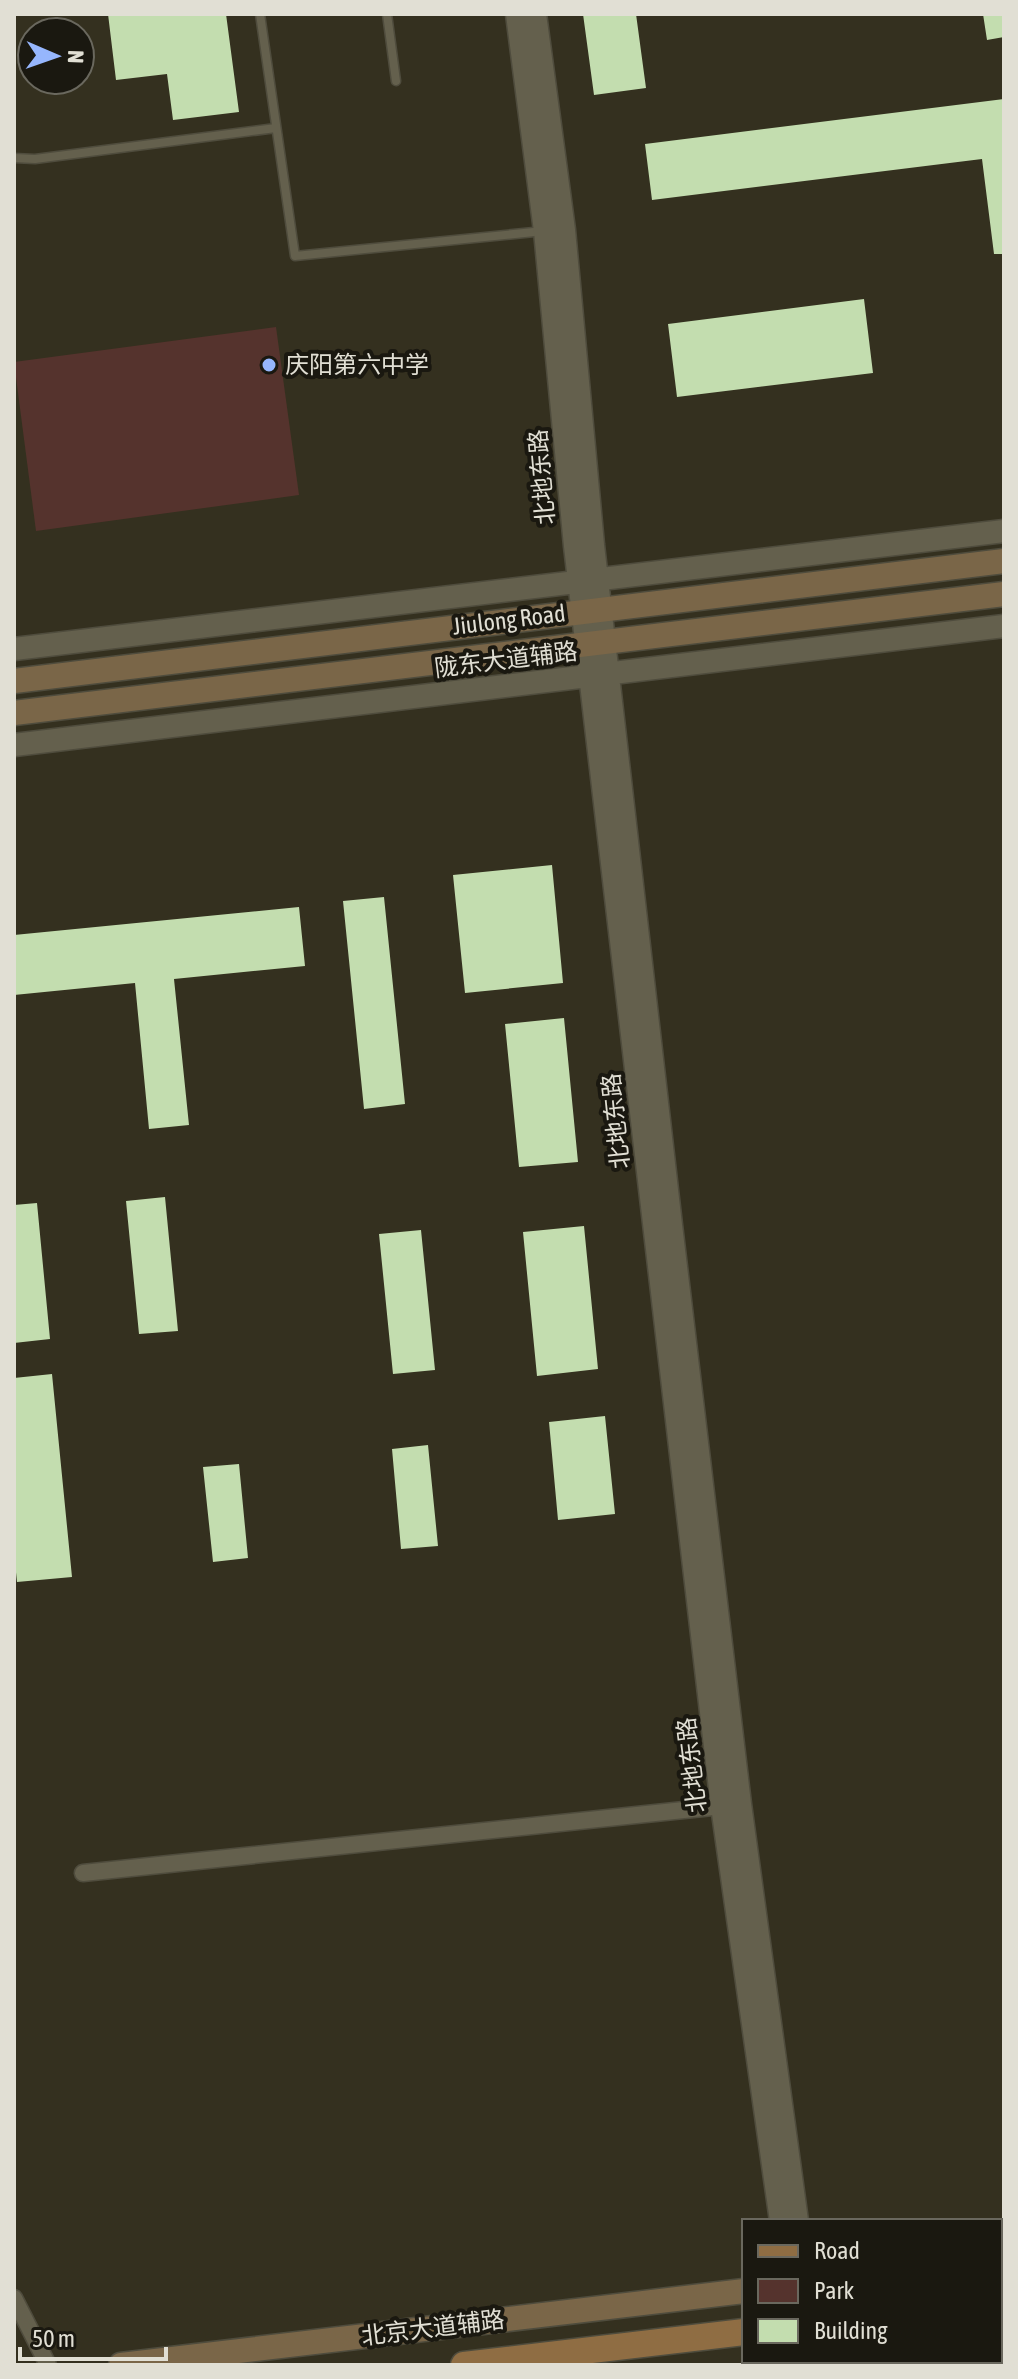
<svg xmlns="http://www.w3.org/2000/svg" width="1018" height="2379" font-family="'Asap Condensed','Noto Sans SC',sans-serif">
  <rect width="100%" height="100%" fill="#34301f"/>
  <!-- green -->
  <path fill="#55332d" d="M276 327 299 495 36 531 14 362Z"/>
  <!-- building -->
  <path fill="#c3ddaf" d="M108 14H226L239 112 173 120 167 74 116 80Z
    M583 14H636L646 88 594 95Z
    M983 14H1004V37L987 40Z
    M1004 99V254H994L982 159 652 200 645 144Z
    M864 299 873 373 677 397 668 324Z
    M552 865 563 983 465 993 453 875Z
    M384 897 405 1104 364 1109 343 901Z
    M299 907 305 966 174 979 189 1125 149 1129 135 983 14 995V935Z
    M564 1018 578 1162 519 1167 505 1024Z
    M165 1197 178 1331 139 1334 126 1201Z
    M37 1203 50 1339 14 1343V1205Z
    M584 1226 598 1369 537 1376 523 1232Z
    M421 1230 435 1370 393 1374 379 1234Z
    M52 1374 72 1577 17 1582 14 1553V1378Z
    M605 1416 615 1514 558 1520 549 1422Z
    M428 1445 438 1546 401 1549 392 1449Z
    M239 1464 248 1558 213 1562 203 1467Z"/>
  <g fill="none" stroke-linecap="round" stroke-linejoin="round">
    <!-- service casing -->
    <g stroke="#4f4c3d" stroke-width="11">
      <path id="service" d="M260 14 295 256 544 231
        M387 14 396 81
        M14 158 35 159 276 128"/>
    </g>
    <!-- minor casing -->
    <g stroke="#4f4c3d" stroke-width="19">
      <path id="minor" d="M83 1873 722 1806
        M14 2298 48 2365"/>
    </g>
    <!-- tertiary casing -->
    <g stroke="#4f4c3d" stroke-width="25">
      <path id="tertiary" d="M517 14 545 231 575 546 722 1806 781 2221
        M535 14 564 230 593 545 671 1225 740 1804 797 2221
        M14 649 1004 531
        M14 745 1004 626"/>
    </g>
    <!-- secondary casing -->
    <g stroke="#4f4c3d" stroke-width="27">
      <path id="secondary" d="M14 681 1004 561
        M14 713 1004 594
        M1000 2260H1004
        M121 2365 744 2291"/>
    </g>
    <!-- primary casing -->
    <g stroke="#4f4c3d" stroke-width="29">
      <path id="primary" d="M1000 2303H1004
        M1000 2354H1004
        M464 2365 744 2332
        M908 2365 942 2361"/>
    </g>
    <!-- service -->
    <use href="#service" stroke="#64604d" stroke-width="8"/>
    <!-- minor -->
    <use href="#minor" stroke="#64604d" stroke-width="16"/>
    <!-- tertiary -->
    <use href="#tertiary" stroke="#64604d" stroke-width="22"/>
    <!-- secondary -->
    <use href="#secondary" stroke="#7a6648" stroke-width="24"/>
    <!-- primary -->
    <use href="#primary" stroke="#8f6d43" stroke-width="26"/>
  </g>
  <!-- markers -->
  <circle fill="#96b6fd" stroke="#1a1810" stroke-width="3" cx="269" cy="365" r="8"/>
  <g text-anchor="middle" stroke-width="8" stroke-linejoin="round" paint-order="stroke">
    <!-- poi labels -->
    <g font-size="24" fill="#e1dfd4" stroke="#1a1810" text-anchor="start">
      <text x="285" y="373">庆阳第六中学</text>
    </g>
    <!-- street labels -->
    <g font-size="24" fill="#e1dfd4" stroke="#1a1810">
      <text transform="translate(542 477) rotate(-95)" y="8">北地东路</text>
      <text transform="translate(509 620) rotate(-7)" y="8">Jiulong Road</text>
      <text transform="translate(506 660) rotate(-7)" y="8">陇东大道辅路</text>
      <text transform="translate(616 1121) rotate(-96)" y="8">北地东路</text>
      <text transform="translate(692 1765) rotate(-97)" y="8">北地东路</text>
      <text transform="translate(433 2328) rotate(-7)" y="8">北京大道辅路</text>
    </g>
  </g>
  <!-- border -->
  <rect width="1018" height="2379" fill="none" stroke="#e1dfd4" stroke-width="32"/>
  <!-- legend -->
  <rect x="742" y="2219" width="260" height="144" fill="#1a1810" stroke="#6a685e" stroke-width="2"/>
  <rect x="758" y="2245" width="40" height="12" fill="#8f6d43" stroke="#6a685e" stroke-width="2"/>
  <text x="814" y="2259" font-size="24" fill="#e1dfd4">Road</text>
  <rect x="758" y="2279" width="40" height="24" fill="#55332d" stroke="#6a685e" stroke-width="2"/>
  <text x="814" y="2299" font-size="24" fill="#e1dfd4">Park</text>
  <rect x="758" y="2319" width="40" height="24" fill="#c3ddaf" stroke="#6a685e" stroke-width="2"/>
  <text x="814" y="2339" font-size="24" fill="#e1dfd4">Building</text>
  <!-- north arrow -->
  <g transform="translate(56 56) rotate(92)"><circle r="38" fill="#1a1810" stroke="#6a685e" stroke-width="2"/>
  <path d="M0-6L14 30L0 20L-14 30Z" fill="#96b6fd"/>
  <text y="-12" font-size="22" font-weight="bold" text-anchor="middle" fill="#e1dfd4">N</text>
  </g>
  <!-- scale -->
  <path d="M20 2347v12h146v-12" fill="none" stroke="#e1dfd4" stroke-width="4"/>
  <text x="32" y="2347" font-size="24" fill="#e1dfd4" stroke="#1a1810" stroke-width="6" paint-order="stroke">50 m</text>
</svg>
